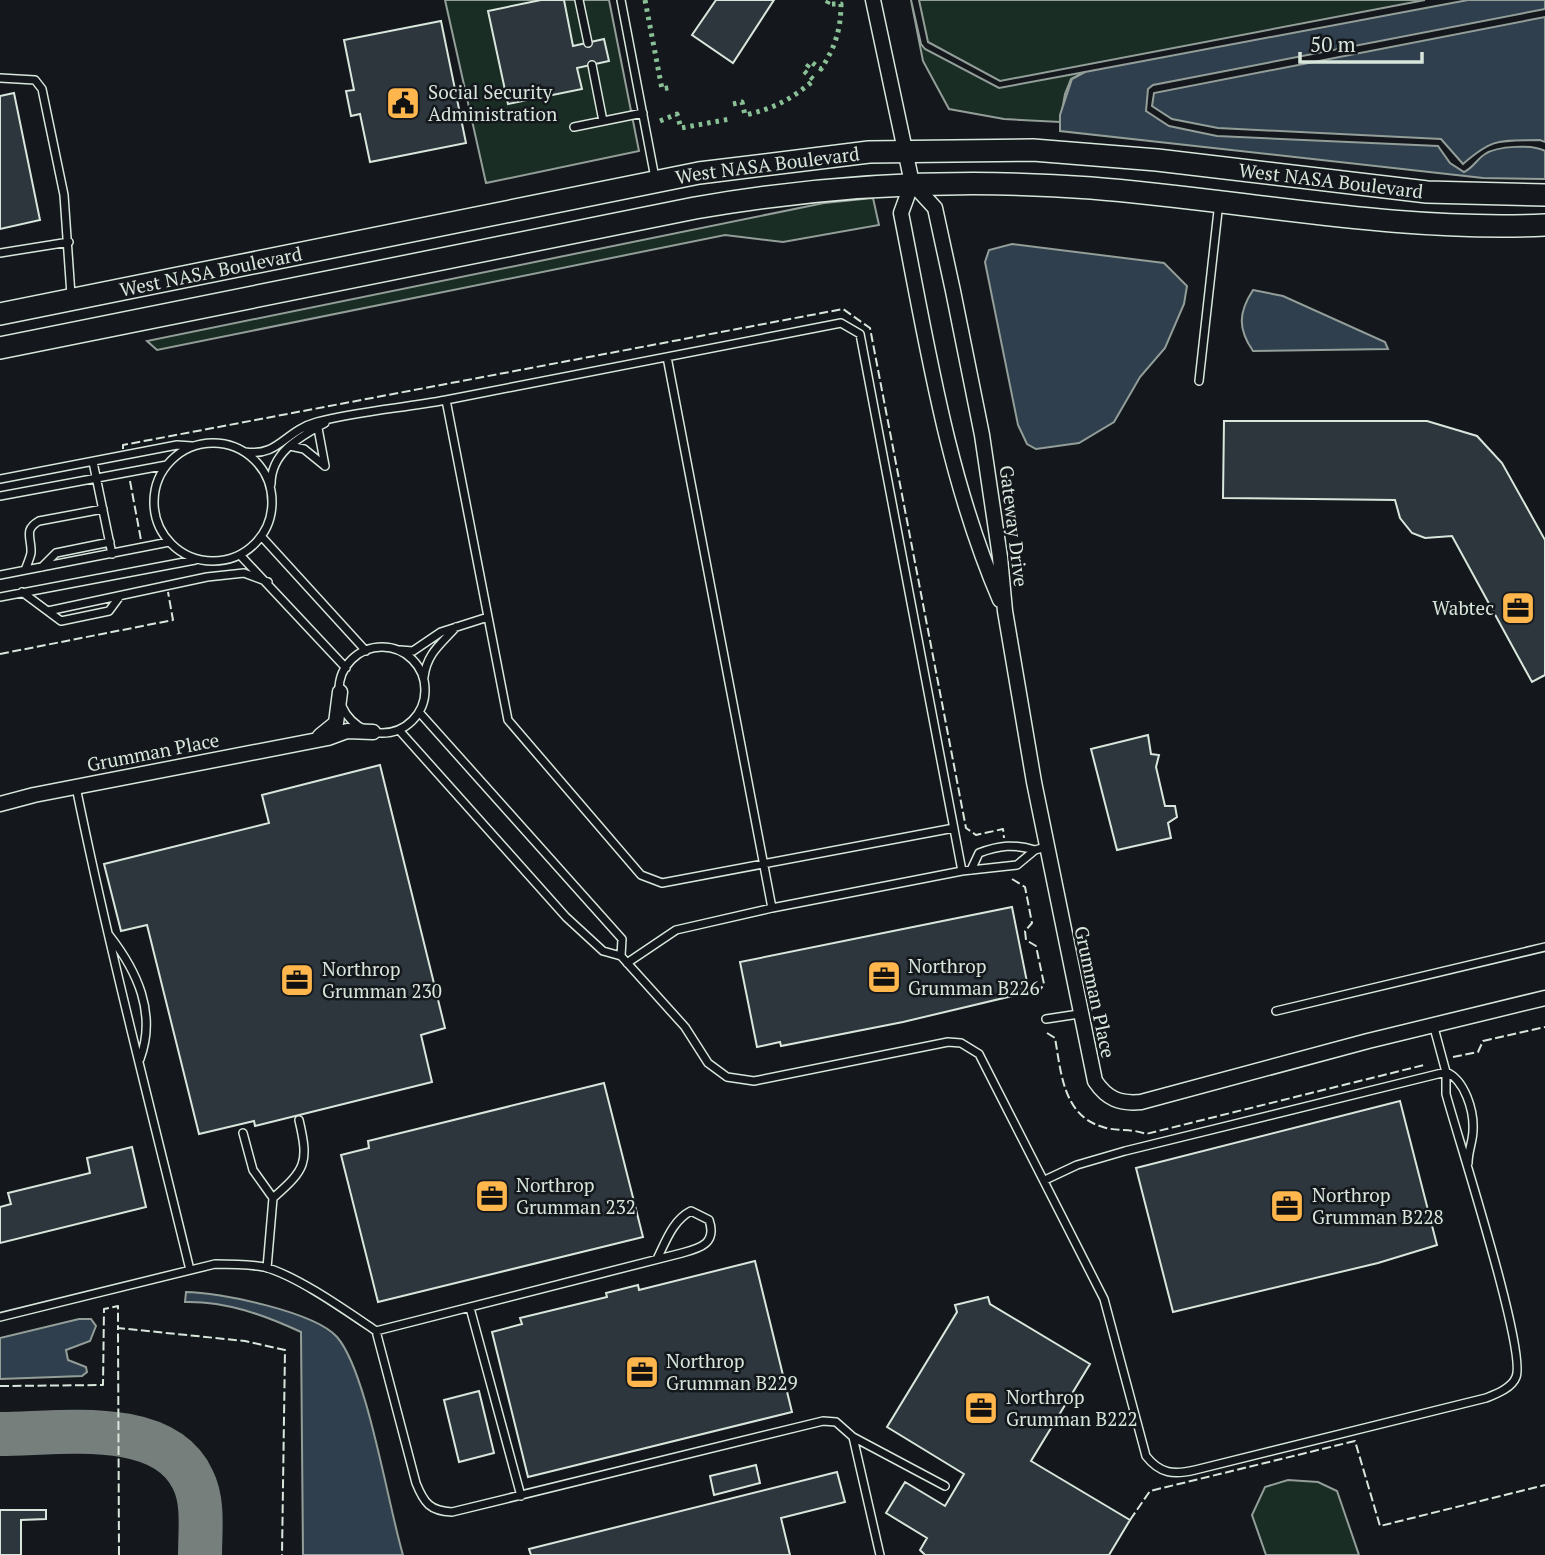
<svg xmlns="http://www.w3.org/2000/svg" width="1545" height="1555" font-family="'PT Serif',serif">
  <rect width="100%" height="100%" fill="#14181c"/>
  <!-- green -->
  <path fill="#1a2d24" stroke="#939e99" stroke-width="2" d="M445 0H609L639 151 486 183Z
    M911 0 921 44 925 49 999 88 1085 72 1071 79 1065 94 1060 122 1004 119 949 109 923 61Z
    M919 0H1425L1000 81 928 42Z
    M873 198 879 225 783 242 725 235 157 350 147 341 824 203Z
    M1288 1480 1318 1482 1337 1491 1359 1555H1266L1252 1515 1265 1487Z"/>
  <!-- water -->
  <path fill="#2f3f4d" stroke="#939e99" stroke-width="2" d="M1468 0H1545V9L1153 85 1148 89 1146 111 1169 126 1217 136 1438 146 1450 163 1464 172C1473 168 1477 159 1485 154 1497 146 1533 144 1545 151V179L1483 178 1060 131V115L1072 79 1085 72Z
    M1545 17V142L1540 140C1500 141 1494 137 1463 164L1441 139 1218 128 1172 119 1152 106 1154 93Z
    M1012 244 1164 263 1187 286 1184 304 1165 348 1140 377 1114 422 1079 443 1036 449 1027 444 1018 425 985 262 989 250Z
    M1253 290 1283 296 1385 342 1388 349 1253 351C1238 329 1238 313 1253 290Z
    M186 1292C219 1292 315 1312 337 1337 367 1371 388 1505 403 1555H303L301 1332C264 1315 226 1301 185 1302Z
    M79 1319H91L96 1326 90 1341 66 1350 68 1360 86 1367 87 1372 82 1376 0 1379V1338Z"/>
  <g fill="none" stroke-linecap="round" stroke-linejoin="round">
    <!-- taxiway -->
    <path stroke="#767f7c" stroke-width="44" d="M0 1434C58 1434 164 1416 193 1480 204 1502 200 1531 200 1555"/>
  </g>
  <!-- building -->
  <path fill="#2c363c" stroke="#d8e6dc" stroke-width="2" d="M541 0H564L573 46 604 39 609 61 577 68 582 89 508 104 488 11Z
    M716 0H774L733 63 692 35Z
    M441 21 466 143 370 162 360 114 351 116 346 91 354 90 344 40Z
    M14 93 40 220 0 229V96Z
    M1224 421H1427L1477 436 1502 463 1545 540V675L1532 682 1452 536 1425 538 1412 533 1400 518 1395 500 1223 498Z
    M1148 735 1151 754 1159 755 1156 767 1165 806H1175L1177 817 1168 823 1171 838 1117 850 1091 749Z
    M380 765 445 1028 421 1035 432 1082 255 1126 254 1121 199 1134 147 925 121 931 104 864 269 823 262 795Z
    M1012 907 1029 992 903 1022 781 1046 780 1042 757 1047 740 962Z
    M604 1083 643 1237 378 1302 341 1155 369 1148 368 1141Z
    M1400 1101 1437 1245 1378 1263 1173 1312 1136 1168Z
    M132 1147 146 1207 0 1243V1207L11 1204 8 1193 90 1173 87 1158Z
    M755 1261 792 1412 528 1477 492 1332 522 1324 520 1318 607 1297 606 1293 638 1285 639 1290Z
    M988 1297 990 1304 1090 1364 1031 1461 1130 1520 1109 1555H925L920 1550 927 1538 886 1513 905 1482 945 1506 964 1474 887 1427 957 1312 955 1305Z
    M479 1391 494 1453 459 1462 444 1400Z
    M756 1465 760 1483 714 1495 710 1476Z
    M837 1472 845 1502 781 1518 790 1555H531L529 1549Z
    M0 1510H46V1519L21 1520V1555H0Z"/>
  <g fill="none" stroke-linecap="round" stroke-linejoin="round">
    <!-- service casing -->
    <g stroke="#d8e6dc" stroke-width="10">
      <path id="service" d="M579 0 588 43
        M621 0 655 178
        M592 65 603 121
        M0 78 35 80 42 89 64 195 71 295
        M574 127 643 113
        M0 253 69 242
        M667 357 772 908 962 871 1017 865 1035 850 1046 847
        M1199 381 1219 202
        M317 423 325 466
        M154 502a59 59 0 1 1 118 0a59 59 0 1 1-118 0Z
        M290 446 304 449 325 466
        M245 452C279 457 284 431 317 422 358 411 404 408 446 400
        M93 462 112 554
        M0 479 177 445 192 446
        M271 484C271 452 300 437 325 423
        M0 496 167 465
        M262 537 366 651
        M240 555 346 668
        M42 567 56 553 110 542
        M25 570C27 565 30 558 31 553 32 538 23 530 39 521L103 509
        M0 575 169 542
        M22 592 61 621 109 611 120 596
        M0 597 195 560
        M48 611 207 577 244 573 268 582
        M339 690a43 43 0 1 1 86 0a43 43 0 1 1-86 0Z
        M400 650 413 651 441 632 488 617
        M424 677C427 653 441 644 456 627
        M419 712 622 939 621 956
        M399 730 566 917 603 951 621 956 685 1027 708 1063 727 1077 754 1081 948 1042 961 1043 979 1054 1104 1299 1146 1456C1160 1474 1174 1475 1195 1470L1486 1398C1496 1394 1512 1388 1516 1377 1527 1351 1457 1135 1446 1094V1072L1433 1024
        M76 787C109 949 151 1109 190 1270
        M954 828 662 883 641 875 508 720 446 400 841 323 860 334 962 871
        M971 870 979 853C1000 845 1014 844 1035 850
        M109 935C137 971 157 1013 140 1059
        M627 963 676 930 772 908
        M1276 1011 1545 947
        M1046 1019 1079 1014
        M243 1133 253 1170 273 1198
        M1045 1180 1077 1165 1125 1151 1446 1072C1465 1080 1474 1111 1473 1130 1473 1141 1468 1151 1468 1163
        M267 1268 273 1198C306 1169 309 1163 299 1120
        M470 1308 521 1496
        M0 1317 215 1264C232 1264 247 1264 264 1267 296 1275 348 1312 376 1331L682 1253C701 1248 717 1243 709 1220L691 1211C673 1220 666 1241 657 1259
        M376 1331 416 1483C424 1503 430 1511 452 1512L823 1421 836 1422 853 1437 945 1486
        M853 1437 880 1555"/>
    </g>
    <!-- minor casing -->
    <g stroke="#d8e6dc" stroke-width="17">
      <path id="minor" d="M873 0 912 183 935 208 953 291 982 435 1000 557 1005 611 1034 782 1095 1081C1107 1099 1120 1104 1141 1102L1368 1041 1545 998
        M912 183 901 213C927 344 947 477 1000 600
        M320 736 336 723 340 692
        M0 804 34 795 328 738 347 731 373 732"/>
    </g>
    <!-- secondary casing -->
    <g stroke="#d8e6dc" stroke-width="24">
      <g id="secondary">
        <path id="s1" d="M0 314 699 173 869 152 1033 150 1157 160 1427 192 1545 195"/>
        <path d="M0 348 695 208C826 185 958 178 1091 188 1242 200 1393 232 1545 225"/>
      </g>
    </g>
    <!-- service -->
    <use href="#service" stroke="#14181c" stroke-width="7"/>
    <!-- minor -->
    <use href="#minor" stroke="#14181c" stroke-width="14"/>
    <!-- secondary -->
    <use href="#secondary" stroke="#14181c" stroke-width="21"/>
    <!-- hedge -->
    <path stroke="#8ac095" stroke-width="5" stroke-dasharray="3.5 5" stroke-linecap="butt" d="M645 0 662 89 672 87
      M733 104 742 102 745 115C773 109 792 99 814 80L804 71 811 62 821 69C835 48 841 29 841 4H827L829 0
      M660 121 677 114 681 128 730 119"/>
    <!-- fence -->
    <path stroke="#d8e6dc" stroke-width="2" stroke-dasharray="9 3.5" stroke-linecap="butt" d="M123 449V445L843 309 870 328 966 828 976 835 1003 829 1004 838
      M130 481 141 540
      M0 654 173 620 168 592
      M1012 879 1025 887 1032 923 1025 931 1026 940 1036 946 1044 984 1038 993
      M1047 1033 1055 1038C1061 1072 1063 1116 1103 1127 1118 1132 1131 1128 1146 1134L1424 1065
      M1453 1057 1478 1052 1483 1041 1545 1027
      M0 1386 103 1385 104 1309 118 1306V1328
      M1130 1520 1150 1491 1355 1441 1380 1526 1545 1485
      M119 1555 118 1328 245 1341 285 1350 282 1555"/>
  </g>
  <!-- icons -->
  <defs>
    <g id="civic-square" transform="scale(1.75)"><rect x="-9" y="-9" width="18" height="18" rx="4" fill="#ffb74d" stroke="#14181c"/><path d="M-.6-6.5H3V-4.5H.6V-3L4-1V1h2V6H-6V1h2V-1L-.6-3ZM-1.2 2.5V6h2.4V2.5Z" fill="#111"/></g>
    <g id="office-square" transform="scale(1.75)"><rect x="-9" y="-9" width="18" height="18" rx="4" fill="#ffb74d" stroke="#14181c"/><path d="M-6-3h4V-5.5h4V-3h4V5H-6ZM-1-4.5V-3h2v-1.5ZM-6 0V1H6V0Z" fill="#111"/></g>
  </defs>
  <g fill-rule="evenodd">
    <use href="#civic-square" x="403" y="103"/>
    <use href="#office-square" x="1518" y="608"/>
    <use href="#office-square" x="884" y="977"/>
    <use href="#office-square" x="297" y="980"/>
    <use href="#office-square" x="492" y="1196"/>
    <use href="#office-square" x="1287" y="1206"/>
    <use href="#office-square" x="642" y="1372"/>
    <use href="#office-square" x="981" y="1408"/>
  </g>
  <g text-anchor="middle" stroke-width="5" stroke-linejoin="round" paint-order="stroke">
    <!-- poi labels -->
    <g font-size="19" fill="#d8e6dc" stroke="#14181c" text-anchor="start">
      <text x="428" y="99">Social Security<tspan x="428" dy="22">Administration</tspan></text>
      <text x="1494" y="615" text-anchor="end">Wabtec</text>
      <text x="908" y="973">Northrop<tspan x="908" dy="22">Grumman B226</tspan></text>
      <text x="322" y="976">Northrop<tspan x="322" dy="22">Grumman 230</tspan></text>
      <text x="516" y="1192">Northrop<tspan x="516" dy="22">Grumman 232</tspan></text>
      <text x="1312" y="1202">Northrop<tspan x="1312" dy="22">Grumman B228</tspan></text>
      <text x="666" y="1368">Northrop<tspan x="666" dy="22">Grumman B229</tspan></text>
      <text x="1006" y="1404">Northrop<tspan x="1006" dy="22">Grumman B222</tspan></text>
    </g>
    <!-- street labels -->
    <g font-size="19" fill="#d8e6dc" stroke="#14181c">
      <text dy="7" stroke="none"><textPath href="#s1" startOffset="782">West NASA Boulevard</textPath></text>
      <text dy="7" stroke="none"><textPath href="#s1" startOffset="1348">West NASA Boulevard</textPath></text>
      <text dy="7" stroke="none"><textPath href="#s1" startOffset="215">West NASA Boulevard</textPath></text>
      <text transform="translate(1014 526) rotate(83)" y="7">Gateway Drive</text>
      <text transform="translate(153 752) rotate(-11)" y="7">Grumman Place</text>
      <text transform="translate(1095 992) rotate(78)" y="7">Grumman Place</text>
    </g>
  </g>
  <!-- scale -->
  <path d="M1300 52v10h122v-10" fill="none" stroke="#d8e6dc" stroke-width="3.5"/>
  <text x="1310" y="52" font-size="21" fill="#d8e6dc" stroke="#14181c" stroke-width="5" paint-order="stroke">50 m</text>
</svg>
